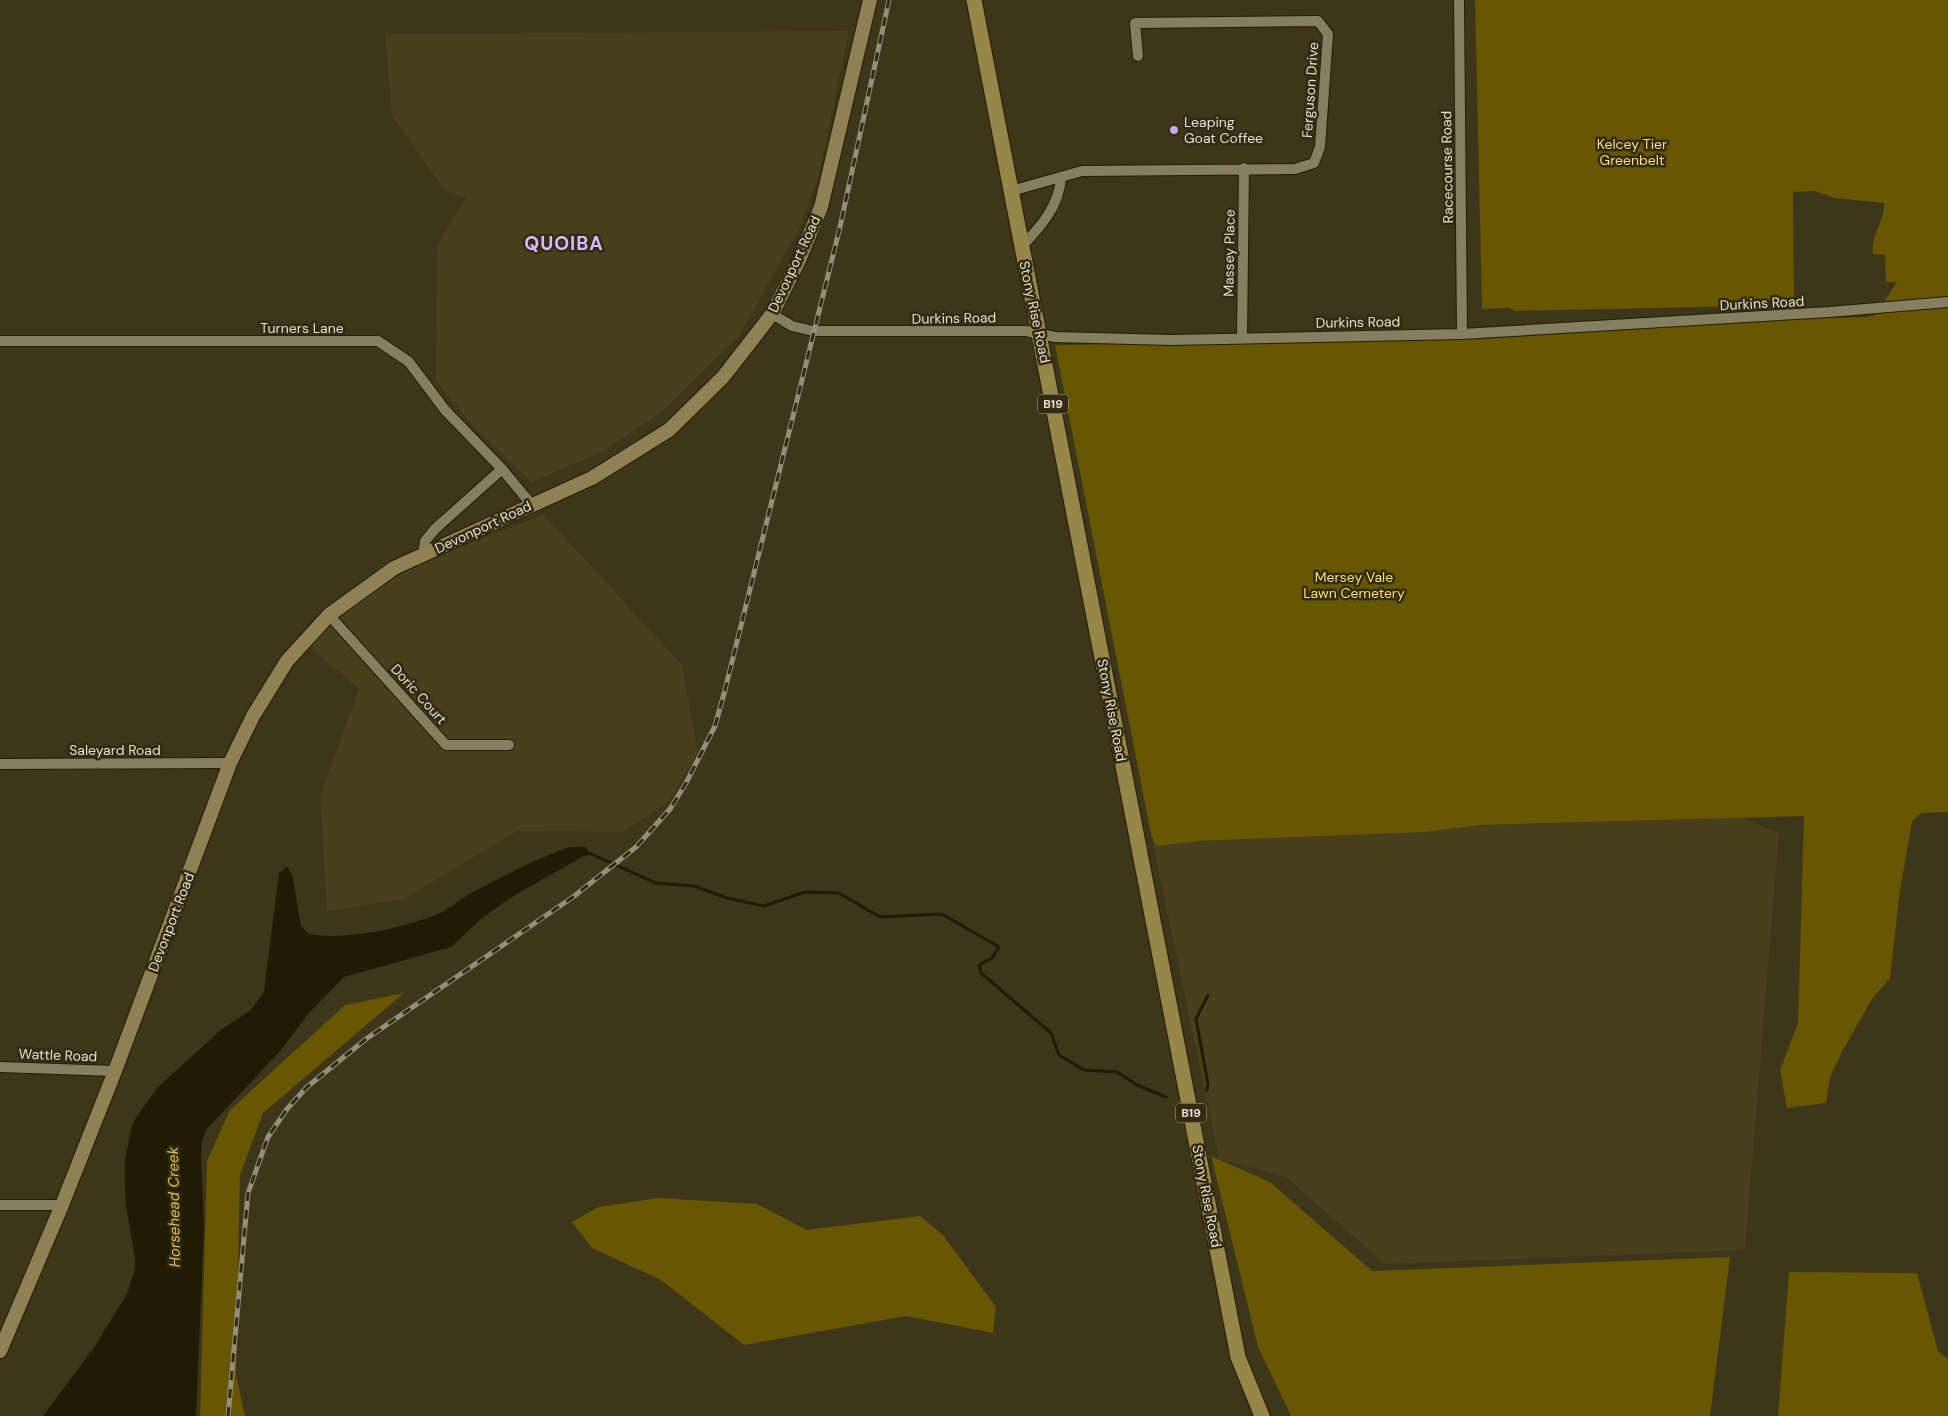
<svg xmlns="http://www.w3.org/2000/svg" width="1948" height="1416" font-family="'DM Sans',sans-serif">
  <rect width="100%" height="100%" fill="#3d361b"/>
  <!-- built -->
  <path fill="#483f1c" d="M849 31 819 175 799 229 739 336 662 412 602 452 532 482 475 428 436 381 437 245 466 197 445 190 392 116 385 34Z
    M544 515 682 665 698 752 669 802 623 832 517 831 404 899 327 911 320 796 359 689 308 645 367 592 441 554Z
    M1743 818 1779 833 1745 1250 1385 1264 1286 1177 1219 1159 1151 834Z"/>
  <!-- green -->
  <path fill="#675602" d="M1475 0H1948V812L1921 813 1912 822 1900 890 1890 978 1872 999 1843 1050 1830 1077 1826 1103 1787 1108 1780 1070 1798 1023 1804 816 1481 825 1425 832 1197 841 1156 846 1151 834 1055 345 1480 339 1758 320 1866 317 1875 315 1897 282H1886L1885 255 1873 254C1871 232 1885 222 1884 203L1835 198 1815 191 1793 192 1794 300 1750 301V306L1514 311 1510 308 1482 309Z
    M404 993 263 1113 240 1175 236 1375 245 1416H200L207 1161 230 1110 345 1005Z
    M1211 1156 1270 1182 1372 1271 1730 1257 1710 1416H1291L1258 1347Z
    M658 1198 757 1204 807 1230 920 1216 943 1235 996 1307 993 1333 906 1316 744 1345 661 1280 592 1248 572 1222 598 1207Z
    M1789 1272 1917 1273 1938 1351 1948 1359V1416H1778Z"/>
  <!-- water -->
  <path fill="#211a04" d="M570 847H586L589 853 515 895 482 918 451 947 344 977 308 1014 281 1050 206 1130 202 1141 201 1157 204 1226 196 1416H43L93 1349 127 1294 135 1269V1258L126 1206 125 1185V1159L133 1122 157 1088 222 1029 251 1010 264 992 279 873 287 867 292 874 301 926 309 934C347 941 405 928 440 913 450 909 457 901 466 896 499 878 534 859 570 847Z"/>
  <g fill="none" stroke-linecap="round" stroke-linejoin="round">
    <!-- stream -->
    <path stroke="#211a04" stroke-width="3" d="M585 855 589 853 656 883 694 886 727 898 764 906 805 892 839 893 880 917 942 914 999 947 992 958 979 965 981 973 1051 1033 1059 1055 1084 1070 1117 1072 1137 1085 1166 1097
      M1207 1090 1208 1084 1196 1019 1208 995"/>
    <!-- street casing -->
    <g stroke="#241d03" stroke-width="12">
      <path id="street" d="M1459 0 1462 334
        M1011 191 1082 171 1295 169 1314 163 1320 147 1328 34 1318 21 1135 23 1138 56
        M1021 247C1040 228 1060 205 1061 177
        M772 314 792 326 813 331H1026L1055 337 1171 340 1462 334 1830 312 1948 302
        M1242 338 1244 168
        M0 341H378L409 362 445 410 502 469 531 504
        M423 554 425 541 435 529 502 469
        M329 615 446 745H509
        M0 764 230 763
        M0 1067 115 1071
        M0 1205H62"/>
    </g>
    <!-- secondary casing -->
    <g stroke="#241d03" stroke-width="16">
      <path id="secondary" d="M0 1351 62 1205 115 1071 230 763 253 716 287 661 329 615 394 568 592 478 669 430 723 377 772 314 799 260 821 207 870 0"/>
    </g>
    <!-- primary casing -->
    <g stroke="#241d03" stroke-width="17">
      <path id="primary" d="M974 0 1238 1357 1262 1416"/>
    </g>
    <!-- street -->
    <use href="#street" stroke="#867e61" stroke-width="10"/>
    <!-- secondary -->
    <use href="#secondary" stroke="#8e8254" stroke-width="14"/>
    <!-- primary -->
    <use href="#primary" stroke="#968648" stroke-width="15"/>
    <!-- rail casing -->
    <g stroke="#948e7a" stroke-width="5">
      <path id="rail" d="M228 1416 248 1193 268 1137 287 1109 307 1087 366 1039 573 897 636 847 670 809 686 783 715 726 725 690 840 227 889 0"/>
    </g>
    <!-- rail -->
    <use href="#rail" stroke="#322b11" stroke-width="3" stroke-dasharray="9" stroke-linecap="butt"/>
  </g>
  <!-- markers -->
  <circle fill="#c7a6ef" stroke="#322b11" stroke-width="2" cx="1174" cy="130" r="5"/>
  <g text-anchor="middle" stroke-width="5" stroke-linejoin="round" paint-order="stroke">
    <!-- shield labels -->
    <g fill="#322b11" stroke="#aea997" stroke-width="1">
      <rect x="1038" y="394.5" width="30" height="19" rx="4"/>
      <rect x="1176" y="1103.5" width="30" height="19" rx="4"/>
    </g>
    <g font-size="12" font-weight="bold" fill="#e3dfd0">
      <text x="1053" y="408">B19</text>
      <text x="1191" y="1117">B19</text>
    </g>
    <!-- street labels -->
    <g font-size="14" fill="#e3dfd0" stroke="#322b11">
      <text transform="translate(1310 90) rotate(-86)" y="5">Ferguson Drive</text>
      <text transform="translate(1447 167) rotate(-91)" y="5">Racecourse Road</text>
      <text transform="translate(1229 253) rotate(-89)" y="5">Massey Place</text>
      <text transform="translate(794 264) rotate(-65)" y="5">Devonport Road</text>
      <text transform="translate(1762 303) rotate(-3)" y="5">Durkins Road</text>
      <text transform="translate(1035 312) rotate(78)" y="5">Stony Rise Road</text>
      <text transform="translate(954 318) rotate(-1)" y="5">Durkins Road</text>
      <text transform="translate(1358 322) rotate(-1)" y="5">Durkins Road</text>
      <text x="302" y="333">Turners Lane</text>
      <text transform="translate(483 527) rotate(-25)" y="5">Devonport Road</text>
      <text transform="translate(419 694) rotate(48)" y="5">Doric Court</text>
      <text transform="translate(1112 710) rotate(79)" y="5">Stony Rise Road</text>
      <text x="115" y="755">Saleyard Road</text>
      <text transform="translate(171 922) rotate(-69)" y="5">Devonport Road</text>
      <text transform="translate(58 1055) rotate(2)" y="5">Wattle Road</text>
      <text transform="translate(1207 1196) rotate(79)" y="5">Stony Rise Road</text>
    </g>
    <!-- poi labels -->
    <g font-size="14" fill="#e3dfd0" stroke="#322b11" text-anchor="start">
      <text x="1184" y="127">Leaping<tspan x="1184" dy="16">Goat Coffee</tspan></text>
    </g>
    <!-- park labels -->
    <g font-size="14" fill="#fbdf76" stroke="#322b11">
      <text x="1632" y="149">Kelcey Tier<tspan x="1632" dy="16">Greenbelt</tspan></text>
      <text x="1354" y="582">Mersey Vale<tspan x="1354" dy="16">Lawn Cemetery</tspan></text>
    </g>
    <!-- water labels -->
    <g font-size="15" font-style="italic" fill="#dcc057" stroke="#322b11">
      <text transform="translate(174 1207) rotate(-91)" y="5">Horsehead Creek</text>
    </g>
    <!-- district labels -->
    <g font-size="19" font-weight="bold" letter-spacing="1" fill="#d8b9fe" stroke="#322b11">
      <text x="564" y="250">QUOIBA</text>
    </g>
  </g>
</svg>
